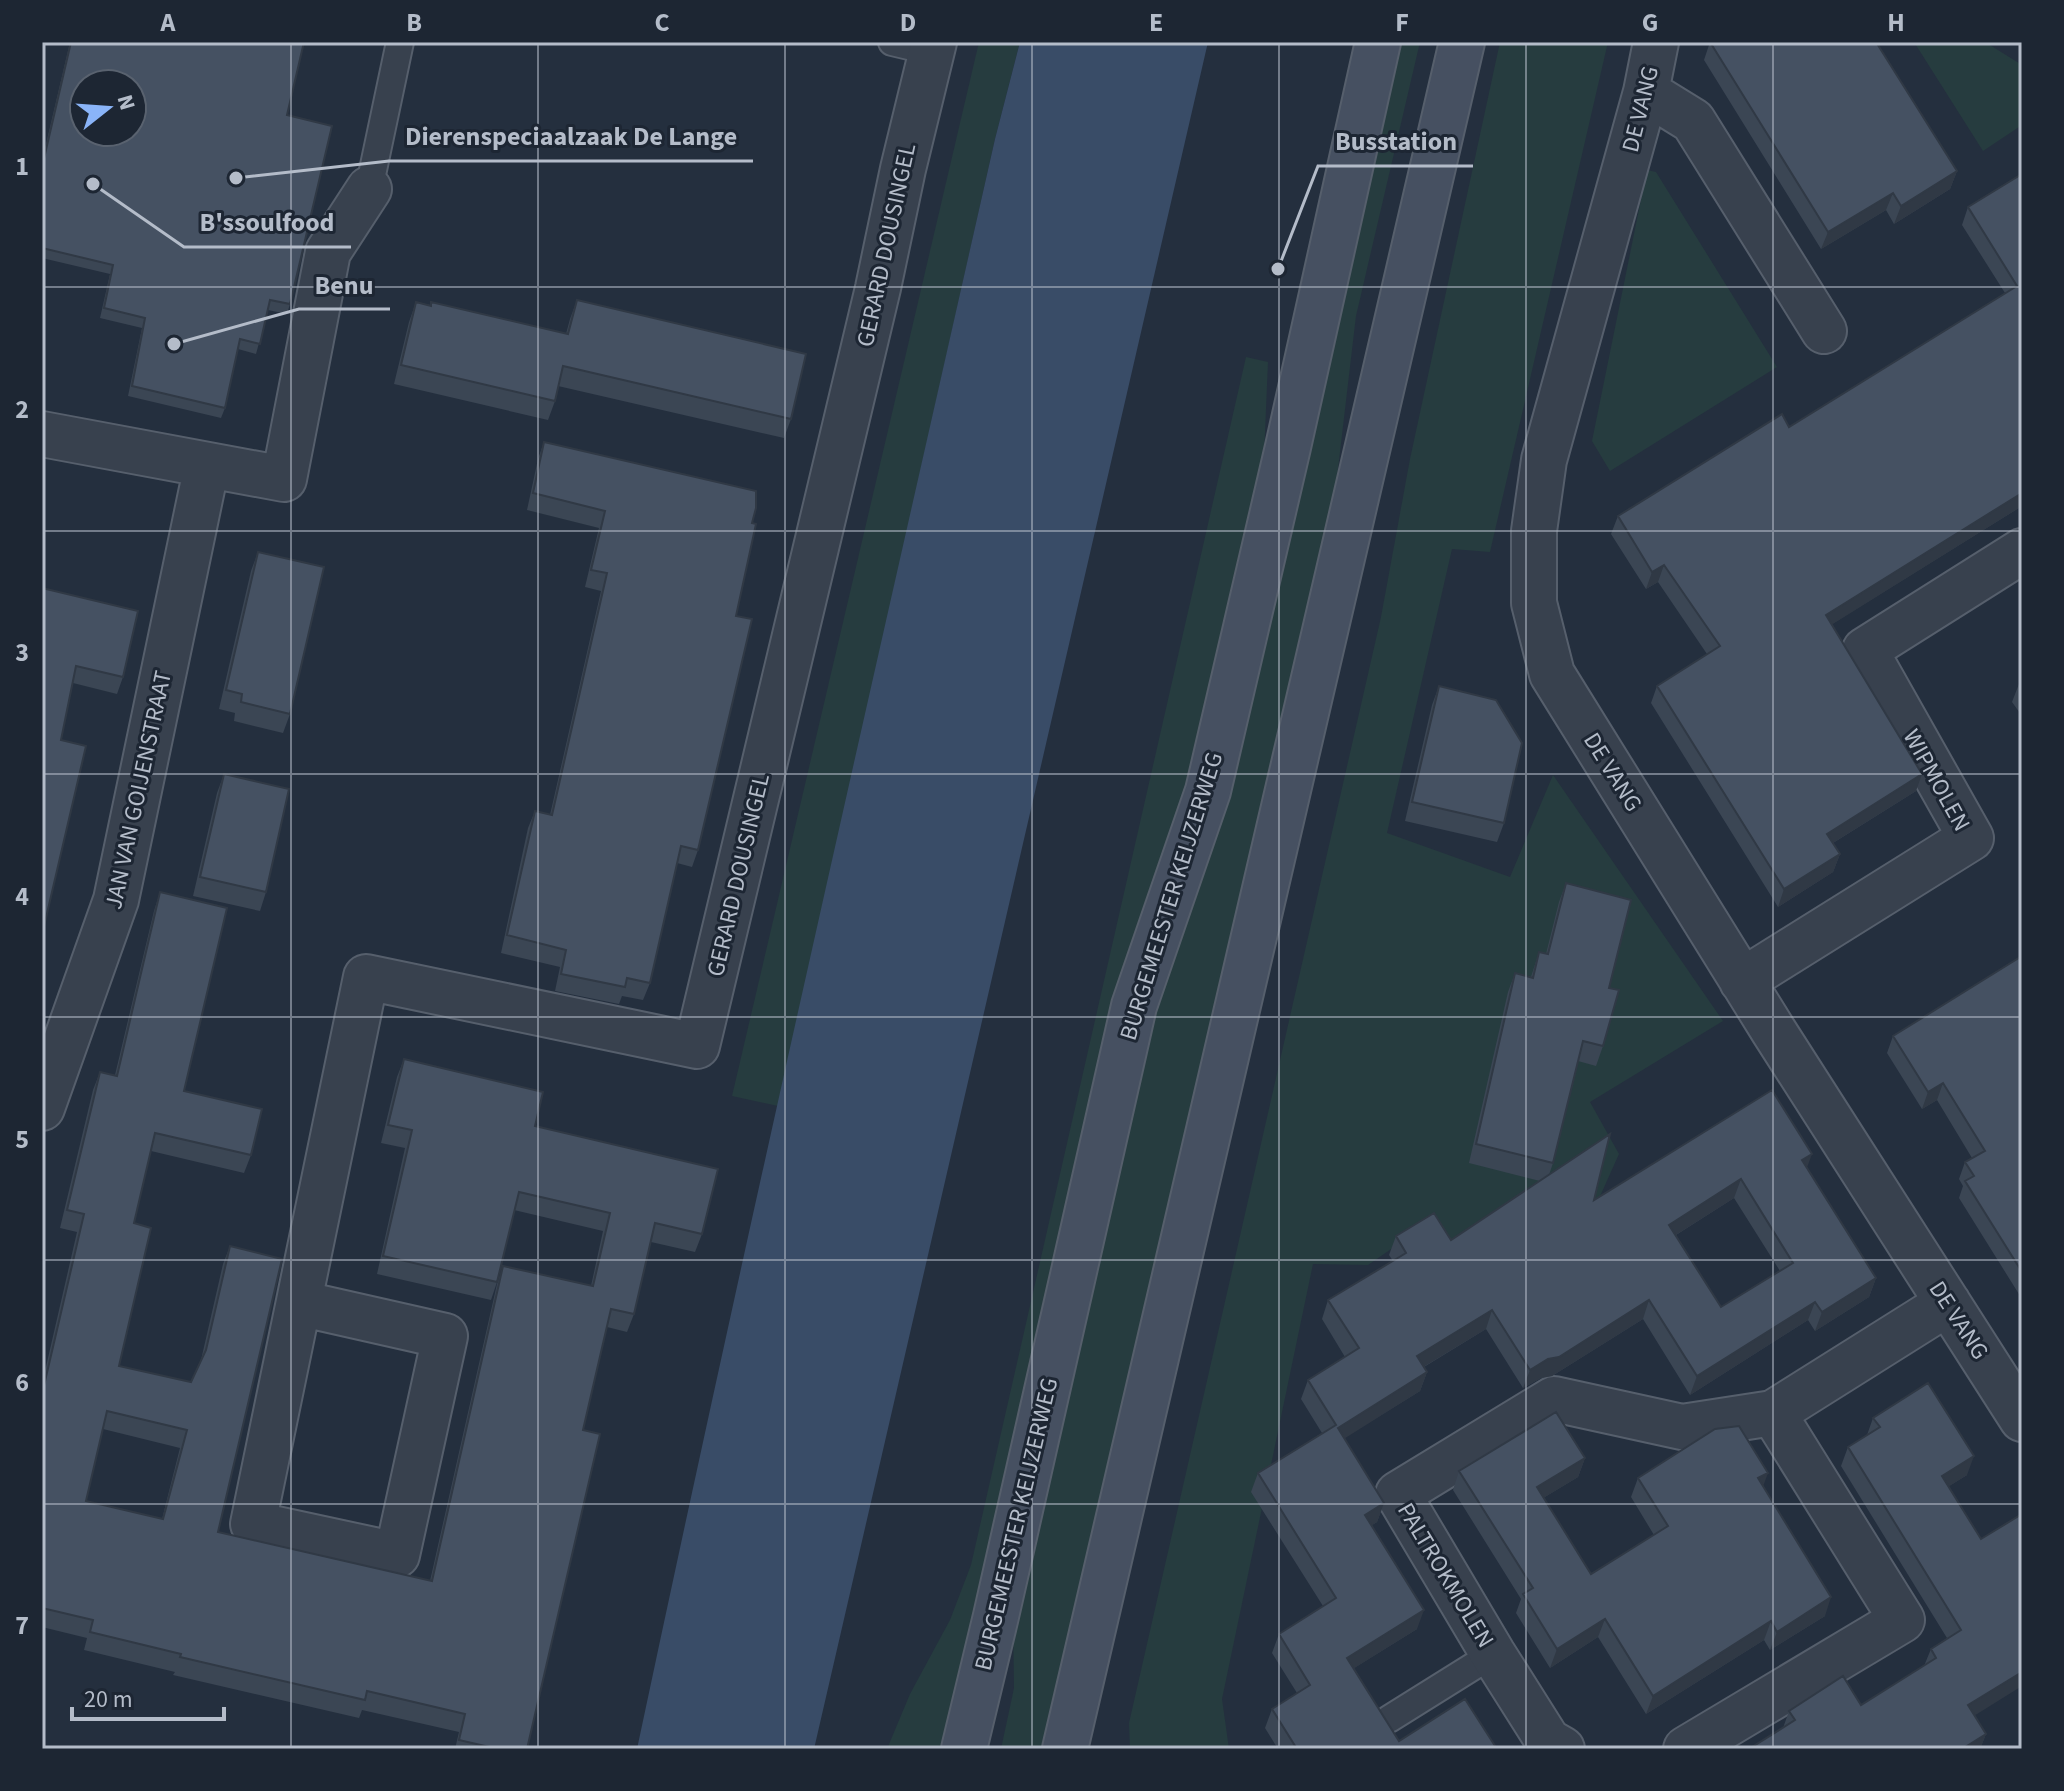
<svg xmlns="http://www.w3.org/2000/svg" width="2064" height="1791" font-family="'Source Sans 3',sans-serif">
  <rect width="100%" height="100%" fill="#242f3e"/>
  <!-- green -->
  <path fill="#263c3f" d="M979 42H1020L995 139 778 1106 732 1096Z
    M1400 42H1420L1356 316 1334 503 1047 1749H1001L1014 1688 1013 1615 1154 1009 1229 783Z
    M1500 42H1608L1490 552 1452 549 1387 833 1510 877 1553 775 1723 1021 1590 1102 1619 1154 1588 1223 1444 1243 1426 1225 1368 1265 1313 1264 1222 1699 1229 1749H1130L1129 1723 1381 617 1410 459Z
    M1914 42H1985L2022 65V125L1983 151Z
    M1647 170 1656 172 1777 367 1610 471 1592 441Z
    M1246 357 1268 362 1263 480 1184 810 946 1749H887L910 1694 950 1620 971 1565Z"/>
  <!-- water -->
  <path fill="#394c67" d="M1020 42H1208L814 1749H637C751 1211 874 675 995 139Z"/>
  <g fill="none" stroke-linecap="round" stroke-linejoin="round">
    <!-- lane casing -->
    <g stroke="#565f6c" stroke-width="30">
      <path id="lane" d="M892 42 930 51
        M369 189 400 42
        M1389 1719 1493 1654"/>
    </g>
    <!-- street casing -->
    <g stroke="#565f6c" stroke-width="48">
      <path id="street" d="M1656 42 1646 92 1544 460 1534 531V603L1552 674 1773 1030 2022 1419
        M1646 92 1693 121 1824 331
        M42 434 284 479 328 252 369 189
        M1742 981 1971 838 1865 650 2022 551
        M42 1108 116 900 207 465
        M299 1303 445 1336 397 1555 253 1524 366 977 697 1046 878 288 903 169 934 42
        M1562 1749 1548 1741 1493 1654 1398 1494 1554 1399 1682 1427 1773 1413 1948 1303
        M1686 1749 1902 1620 1773 1413"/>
    </g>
    <!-- secondary casing -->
    <g stroke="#565f6c" stroke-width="48">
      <path id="secondary" d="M964 1749 996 1616 1134 1006 1208 791 1288 447 1378 42
        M1065 1749 1462 42"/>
    </g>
    <!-- lane -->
    <use href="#lane" stroke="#38414e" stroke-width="26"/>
    <!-- street -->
    <use href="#street" stroke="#38414e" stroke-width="44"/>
    <!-- secondary -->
    <use href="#secondary" stroke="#465061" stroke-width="44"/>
  </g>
  <!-- wall -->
  <path fill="#3b4654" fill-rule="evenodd" d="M70 42H304L287 115 290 304 287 314 268 310 256 354 238 349 225 408 221 418 128 396 142 328 100 318 110 274 42 258V161Z
    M1710 42 1957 171 1950 189 1894 224 1886 210 1821 249 1704 60Z
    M2022 174V506L1832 624 1916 791 1833 843 1840 854 1833 872 1778 907 1651 703 1657 686 1707 654 1658 582 1646 589 1611 534 1618 516 1789 427 2005 293 1962 225 1968 207Z
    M577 300 791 419 784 438 558 386 555 401 548 420 394 384 409 322 416 302 566 334 570 319Z
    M544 442 752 523 736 616 698 850 692 867 677 863 650 983 643 1000 622 996 619 1004 555 991 560 967 501 953 528 828 535 811 550 815 601 591 585 587 599 528 527 510 538 459Z
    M258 552 290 714 283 733 234 721 235 713 219 709 251 571Z
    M42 588 123 677 117 694 73 683 61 740Z
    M2022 682V716L2012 702 2019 684Z
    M1439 686 1504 823 1497 842 1405 821 1432 705Z
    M224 774 266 892 260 911 193 896 217 793Z
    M1566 883 1609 988 1603 1046 1596 1066 1578 1061 1553 1163 1549 1175 1594 1200 1807 1167 1876 1278 1869 1297 1815 1331 1808 1320 1690 1395 1643 1319 1552 1376 1541 1378 1523 1388 1486 1329 1424 1367 1427 1372 1420 1391 1344 1438 1384 1503 1377 1522 1372 1525 1417 1629 1354 1668 1399 1741 1497 1749H1278L1265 1728 1272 1709 1297 1693 1272 1653 1279 1634 1323 1606 1251 1492 1258 1473 1322 1433 1301 1399 1308 1380 1345 1357 1322 1319 1328 1300 1393 1261 1389 1255 1396 1236 1451 1240 1540 1181 1469 1163 1508 992 1515 973 1531 977 1539 952 1546 954 1559 902ZM1734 1198 1780 1271 1721 1307 1676 1235Z
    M160 892 184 1091 251 1155 244 1173 151 1151 134 1223 119 1366 191 1382 201 1360 223 1264 230 1246 218 1532 430 1581 497 1284 503 1266 591 1286 603 1231 514 1210 497 1282 491 1300 377 1274 405 1148 381 1143 397 1077 404 1059 535 1126 702 1234 695 1252 651 1242 634 1314 627 1332 607 1327 583 1430 527 1749H455L459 1732 362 1710 359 1718 173 1675 175 1672 84 1650 87 1638 42 1627V1384L77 1232 60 1228 93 1090 100 1072 115 1075 154 911ZM103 1429 180 1448 162 1519 86 1501Z
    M2022 956V1299L1959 1198 1963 1186 1959 1179 1965 1162 1972 1158 1937 1100 1922 1109 1887 1053 1893 1036Z
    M1873 1418 1967 1475 1949 1486 1975 1716 1986 1734 1980 1749H1749L1783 1728 1789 1711 1861 1705 1924 1666 1931 1649 1947 1638 1841 1466 1848 1447 1867 1435Z
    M1585 1458 1578 1477 1543 1498 1591 1574 1654 1535 1631 1497 1638 1478 1763 1486 1825 1616 1770 1650 1764 1640 1646 1714 1598 1637 1550 1668 1516 1613 1521 1599 1453 1490 1459 1471Z"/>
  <!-- shaded-wall -->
  <path fill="#303945" d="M1957 171 1950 189 1894 224 1901 206Z
    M1893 193 1886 210 1821 249 1828 232Z
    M2022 493V506L1820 632 1826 615Z
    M1664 565 1658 582 1646 589 1652 572Z
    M1922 774 1916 791 1820 851 1827 834Z
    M1840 854 1833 872 1778 907 1784 889Z
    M1943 1083 1937 1100 1922 1109 1928 1092Z
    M1812 1154 1805 1173 1802 1160Z
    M1741 1179 1734 1198 1663 1243 1669 1225Z
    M1876 1278 1869 1297 1815 1331 1822 1312Z
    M1649 1300 1643 1319 1552 1376 1541 1378 1523 1388 1530 1370Z
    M1815 1302 1808 1320 1690 1395 1697 1376Z
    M1492 1310 1486 1329 1410 1375 1417 1356Z
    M1427 1372 1420 1391 1331 1447 1338 1428Z
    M1974 1456 1967 1475 1935 1495 1942 1476Z
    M1585 1458 1578 1477 1530 1506 1537 1487Z
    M1768 1473 1761 1492 1758 1478Z
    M1384 1503 1377 1522 1358 1534 1365 1515Z
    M1831 1597 1825 1616 1770 1650 1777 1632Z
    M1424 1610 1417 1629 1340 1677 1347 1658Z
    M1605 1619 1598 1637 1550 1668 1557 1649Z
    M1771 1621 1764 1640 1646 1714 1653 1696Z
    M2022 1672V1686L1961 1724 1968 1705Z
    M1986 1734 1980 1749H1962Z"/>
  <!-- building -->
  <path fill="#455162" stroke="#303945" stroke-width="2" fill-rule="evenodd" d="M71 42H304L287 115 332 126 290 304 270 300 260 344 240 339 225 408 132 386 145 318 104 308 113 265 42 248V167ZM84 84H132V132H84Z
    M1710 42H1876L1957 171 1901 206 1893 193 1828 232Z
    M2022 174V493L1826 615 1922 774 1827 834 1840 854 1784 889 1657 686 1720 646 1664 565 1652 572 1618 516 1782 414 1789 427 2017 286 1968 207Z
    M577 300 806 354 791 419 563 366 555 401 401 365 416 302 431 306V302L568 334Z
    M544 442 756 491V508L752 523 756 524 736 616 752 619 698 850 681 846 650 983 627 978 625 987 561 974 566 950 507 935 535 811 552 815 607 573 591 570 605 511 533 493Z
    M258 552 324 567 290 714 241 702 242 694 226 690Z
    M42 588 138 611 123 677 76 666 61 740 86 746 42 935Z
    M1439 686 1496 700 1522 743 1504 823 1412 802Z
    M224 774 289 789 266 892 200 877Z
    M1566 883 1631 900 1609 988 1619 990 1603 1046 1583 1041 1553 1163 1476 1144 1515 973 1533 978 1539 952 1548 954Z
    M160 892 227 908 184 1091 262 1109 251 1155 155 1133 134 1223 151 1228 119 1366 191 1382 206 1350 230 1246 282 1259 218 1532 432 1581 503 1266 593 1286 610 1213 519 1192 497 1282 383 1256 412 1130 388 1125 404 1059 543 1092 535 1126 718 1169 702 1234 655 1223 634 1314 611 1309 583 1430 600 1434 527 1749H498L459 1740 465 1714 367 1691 365 1700 180 1657 181 1654 90 1632 93 1620 42 1608V1394L84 1214 67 1210 100 1072 117 1076ZM107 1411 187 1430 163 1519 86 1501Z
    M2022 956V1272L1965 1181 1974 1176 1965 1162 1985 1151 1943 1083 1928 1092 1893 1036Z
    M1772 1090 1812 1154 1802 1160 1876 1278 1822 1312 1815 1302 1697 1376 1649 1300 1559 1357 1548 1359 1530 1370 1492 1310 1417 1356 1427 1372 1338 1428 1384 1503 1365 1515 1424 1610 1347 1658 1399 1741 1465 1699 1497 1749H1297L1272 1709 1310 1685 1279 1634 1336 1598 1258 1473 1336 1425 1308 1380 1359 1348 1328 1300 1406 1253 1396 1236 1434 1213 1451 1240 1610 1134 1594 1200ZM1741 1179 1793 1263 1721 1307 1669 1225Z
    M1928 1383 1974 1456 1942 1476 1981 1539 2022 1514V1672L1968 1705 1986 1734 1962 1749H1749L1795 1720 1789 1711 1843 1676 1861 1705 1936 1658 1931 1649 1961 1630 1848 1447 1880 1427 1873 1418Z
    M1556 1412 1585 1458 1537 1487 1591 1574 1668 1526 1638 1478 1715 1429 1739 1426 1768 1473 1758 1478 1831 1597 1777 1632 1771 1621 1653 1696 1605 1619 1557 1649 1523 1594 1533 1588 1459 1471Z"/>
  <!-- grid -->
  <path fill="none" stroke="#b4bcc9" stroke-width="2" stroke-opacity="0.55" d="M291 42V1749M538 42V1749M785 42V1749M1032 42V1749M1279 42V1749M1526 42V1749M1773 42V1749M42 287H2022M42 531H2022M42 774H2022M42 1017H2022M42 1260H2022M42 1504H2022"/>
  <g text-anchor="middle" stroke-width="6" stroke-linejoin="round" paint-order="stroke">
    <!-- street labels -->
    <g font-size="24" fill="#b4bcc9" stroke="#1d2633">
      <text transform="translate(1640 109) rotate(-76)" y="8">DE VANG</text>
      <text transform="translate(886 245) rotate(-78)" y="8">GERARD DOUSINGEL</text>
      <text transform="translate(1613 772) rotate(58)" y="8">DE VANG</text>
      <text transform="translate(1937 780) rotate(61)" y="8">WIPMOLEN</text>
      <text transform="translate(138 790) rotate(-78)" y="8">JAN VAN GOIJENSTRAAT</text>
      <text transform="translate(738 875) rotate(-77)" y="8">GERARD DOUSINGEL</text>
      <text transform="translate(1171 896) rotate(-73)" y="8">BURGEMEESTER KEIJZERWEG</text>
      <text transform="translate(1959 1320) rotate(57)" y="8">DE VANG</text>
      <text transform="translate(1016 1524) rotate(-77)" y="8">BURGEMEESTER KEIJZERWEG</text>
      <text transform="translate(1446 1575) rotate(59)" y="8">PALTROKMOLEN</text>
    </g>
  </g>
  <!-- callouts -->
  <path fill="none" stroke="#b4bcc9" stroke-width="3" d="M236 178L389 161H753M1278 269L1318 166H1473M93 184L184 247H351M174 344L299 309H390"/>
  <g fill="#b4bcc9" stroke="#1d2633" stroke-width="3">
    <circle cx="236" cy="178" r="8"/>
    <circle cx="1278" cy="269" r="8"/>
    <circle cx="93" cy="184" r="8"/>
    <circle cx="174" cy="344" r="8"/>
  </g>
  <g font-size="26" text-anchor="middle" font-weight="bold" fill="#b4bcc9" stroke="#1d2633" stroke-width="6" stroke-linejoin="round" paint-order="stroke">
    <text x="571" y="145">Dierenspeciaalzaak De Lange</text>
    <text x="1396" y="150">Busstation</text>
    <text x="267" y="231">B'ssoulfood</text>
    <text x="344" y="294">Benu</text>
  </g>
  <!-- border -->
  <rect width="2064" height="1791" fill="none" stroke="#1d2633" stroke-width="88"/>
  <!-- north arrow -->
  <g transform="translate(108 108) rotate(73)"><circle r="38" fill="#1d2633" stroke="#59626f" stroke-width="2"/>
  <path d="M0-6L14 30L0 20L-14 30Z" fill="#8ab4f8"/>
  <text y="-12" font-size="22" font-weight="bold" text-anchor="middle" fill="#b4bcc9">N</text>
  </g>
  <!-- scale -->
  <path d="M72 1707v12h152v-12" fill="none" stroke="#b4bcc9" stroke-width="4"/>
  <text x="84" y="1707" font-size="24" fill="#b4bcc9" stroke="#1d2633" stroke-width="6" paint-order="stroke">20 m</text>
  <rect x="44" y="44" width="1976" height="1703" fill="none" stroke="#b4bcc9" stroke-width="3"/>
  <g font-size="26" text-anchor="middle" font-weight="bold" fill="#b4bcc9">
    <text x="168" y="31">A</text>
    <text x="414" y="31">B</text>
    <text x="662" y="31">C</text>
    <text x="908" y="31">D</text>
    <text x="1156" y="31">E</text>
    <text x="1402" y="31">F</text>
    <text x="1650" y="31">G</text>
    <text x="1896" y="31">H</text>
    <text x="22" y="175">1</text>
    <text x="22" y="418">2</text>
    <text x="22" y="661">3</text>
    <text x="22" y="905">4</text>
    <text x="22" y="1148">5</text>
    <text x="22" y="1391">6</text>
    <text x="22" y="1634">7</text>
  </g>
</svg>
